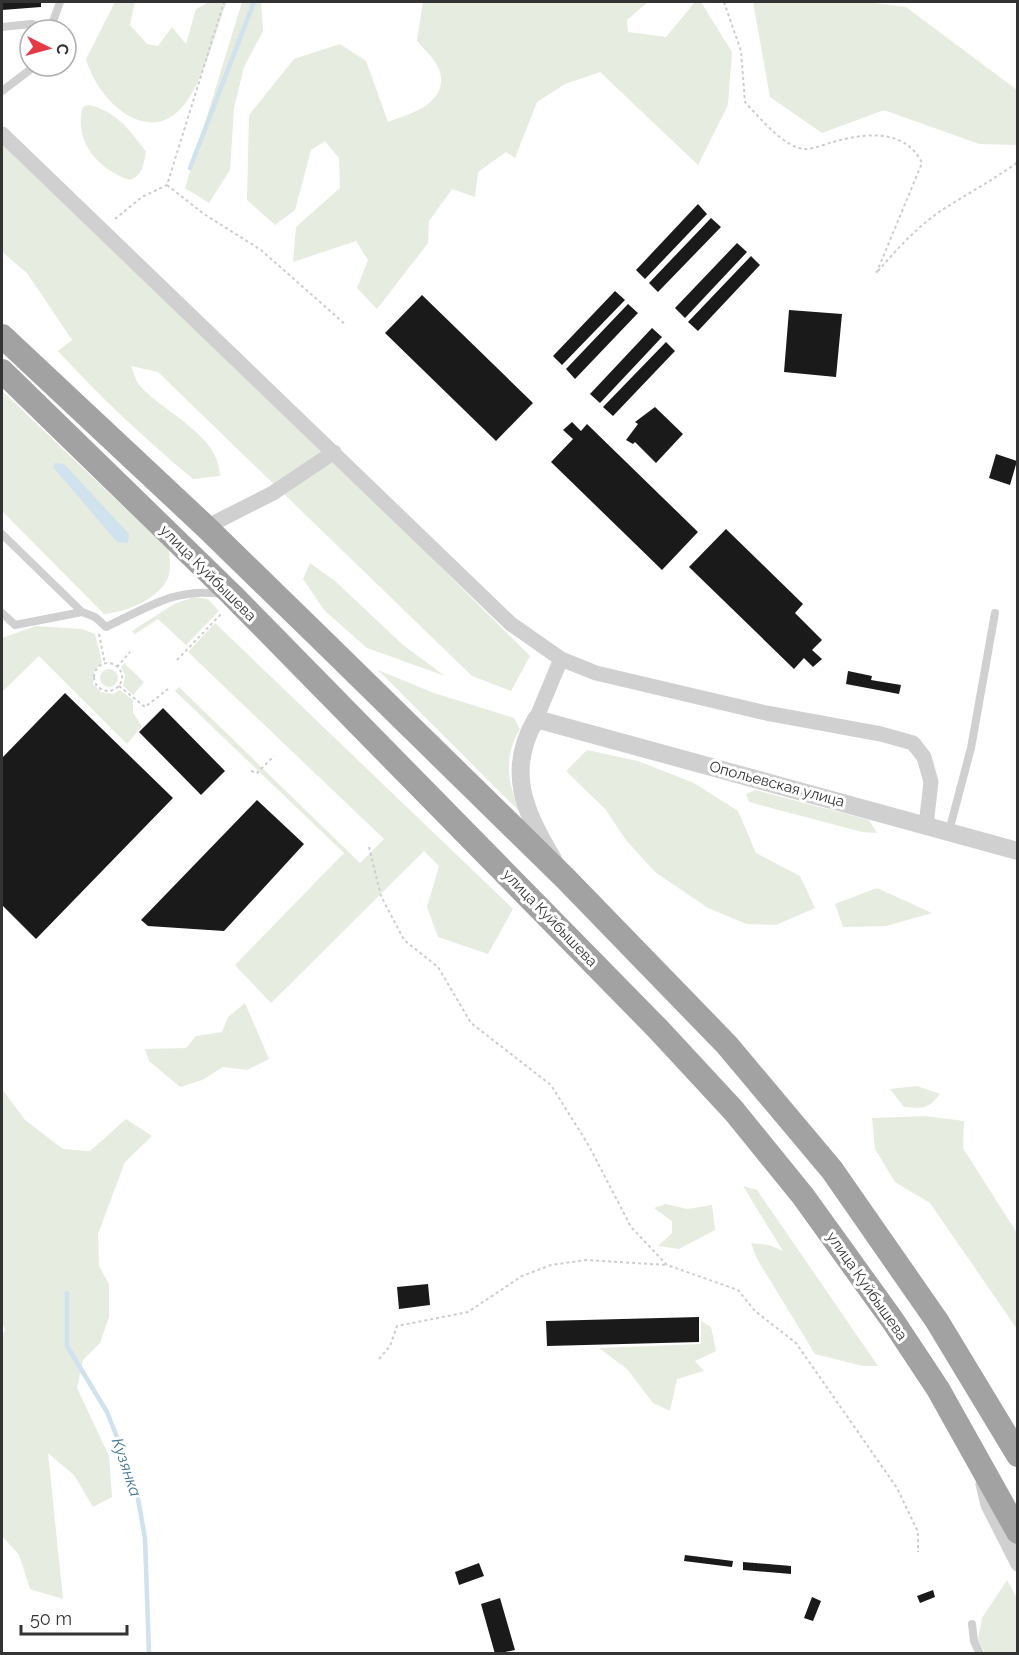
<svg xmlns="http://www.w3.org/2000/svg" width="1019" height="1655" font-family="Raleway,sans-serif">
  <rect width="100%" height="100%" fill="#fff"/>
  <!-- green -->
  <path fill="#e6ecdf" d="M115 2H135L130 25 147 44 158 46 172 27 186 44 196 9 209 2H227C210 40 194 150 129 116 108 104 93 82 86 59Z
    M242 2H261L263 31 244 67 234 108 230 170 209 203 185 188Z
    M423 2H648L627 20 628 32 666 37 695 2H701L732 52 728 105 698 165 600 72 565 84 537 102 515 158 506 152 478 172 475 197 452 189 429 221 428 243 377 309 357 288 368 260 356 241 293 262 296 227 340 188 339 158 325 141 311 150 295 210 275 225 247 200 249 115 294 59 340 44 366 61 388 122C410 114 448 104 440 72 438 62 424 49 417 41Z
    M753 2H867L906 7 1017 90V145L979 144 884 110 822 133 770 97Z
    M88 105C115 110 131 131 146 152 143 165 143 175 130 180 98 170 73 141 83 107Z
    M2 143 190 317 530 656 511 691 472 676 158 372 131 366C134 373 136 382 141 387 165 413 220 436 220 476L193 479C145 439 100 397 58 351L72 340 27 273 2 252Z
    M2 391 169 550C170 558 171 571 168 578 158 600 125 612 104 614L2 511Z
    M310 563 335 581 403 645 445 676 367 648 324 610 303 579Z
    M194 597 208 599 219 611 186 645 158 619 135 634 132 631 174 604Z
    M215 623 513 909 488 954 438 937 427 907 439 866 424 851 271 1003 235 965 344 853 175 691 179 687 360 863 384 839 188 652Z
    M36 626 82 629 95 634 102 662 94 671 93 684 101 692 113 694 120 690 133 700V713L142 726 127 744 39 656 2 692V638Z
    M124 663 144 682 133 695 123 686 125 675 121 667Z
    M100 678a9 9 0 1 1 18 0a9 9 0 1 1-18 0Z
    M378 670 434 693 514 718 520 729C503 758 507 785 522 814Z
    M587 750 638 761 694 783 738 811 756 853 800 876 815 908 776 925 747 924 708 908 655 872 626 840 605 809 566 771Z
    M755 790 869 820 877 833 862 832 749 802 746 794Z
    M877 888 932 913 886 926 843 927 835 904Z
    M245 1003 269 1059 247 1070 223 1067 202 1080 180 1087 149 1061 145 1049 186 1048 196 1036 222 1032 228 1017Z
    M917 1086 940 1094C929 1109 922 1109 904 1107L890 1089Z
    M2 1089 25 1120 63 1149 90 1151 126 1119 152 1136 125 1162 98 1234 99 1266 109 1284V1317L100 1343 83 1360 77 1388 109 1456 112 1497 93 1507 74 1475 48 1453 63 1599 30 1589 19 1555 2 1536V1336L5 1330 2 1322Z
    M925 1116 964 1121 963 1148 1017 1233V1329L930 1203 895 1182 875 1149 872 1118Z
    M743 1186 757 1190 878 1366H863L815 1354 757 1259 751 1243 769 1245 783 1251Z
    M666 1204 687 1209 712 1205 715 1230 679 1249 658 1246 672 1233V1221L654 1208Z
    M701 1321 711 1327 716 1351 695 1361 704 1371 677 1379 670 1411 653 1403 627 1369 599 1348 701 1344Z
    M1007 1580 1017 1598V1653H985L978 1640 982 1618Z"/>
  <!-- water -->
  <path fill="#cfe2ee" d="M55 463 64 464 129 534 128 543 117 542 53 467Z"/>
  <g fill="none" stroke-linecap="round" stroke-linejoin="round">
    <!-- stream -->
    <path stroke="#cfe2ee" stroke-width="4.5" d="M190 168 254 2
      M67 1293V1346L107 1412 135 1482 145 1538 149 1654"/>
  </g>
  <!-- building -->
  <path fill="#1a1a1a" d="M2 2H41V7L2 10Z
    M698 204 707 214 645 279 636 270Z
    M711 218 721 227 658 292 649 283Z
    M737 243 747 252 685 318 675 308Z
    M751 256 760 265 698 331 688 322Z
    M615 291 625 300 562 365 553 356Z
    M422 295 533 403 496 441 385 333Z
    M628 304 638 313 575 379 566 369Z
    M789 310 842 314 836 377 784 372Z
    M652 328 662 337 600 403 590 394Z
    M666 342 675 351 613 416 603 407Z
    M655 407 683 434 656 463 635 442 633 444 626 440 638 424 635 422Z
    M572 422 581 431 587 424 698 532 662 570 551 462 573 439 563 430Z
    M996 454 1017 461 1010 485 989 478Z
    M726 529 803 604 795 613 822 640 812 650 822 659 813 667 804 658 794 669 689 567Z
    M848 671 872 676 871 680 901 685 899 694 846 684Z
    M65 693 173 798 36 939 2 905V758Z
    M163 708 225 771 201 795 139 732Z
    M257 800 304 844 224 931 148 926 141 920Z
    M428 1284 430 1305 399 1309 397 1287Z
    M699 1317V1342L547 1346 546 1321Z
    M685 1555 733 1561 732 1567 684 1561Z
    M743 1562 791 1566V1574L743 1570Z
    M479 1563 484 1576 459 1585 455 1572Z
    M933 1590 935 1597 920 1603 917 1596Z
    M812 1597 821 1601 813 1621 804 1618Z
    M500 1598 515 1650 495 1654 481 1604Z"/>
  <g fill="none" stroke-linecap="round" stroke-linejoin="round">
    <!-- path -->
    <path stroke="#cdcdcd" stroke-width="2" stroke-dasharray="3 3" stroke-linecap="butt" d="M724 2 741 51 745 102C759 117 785 149 806 149 814 149 825 144 833 142 865 133 905 128 922 163L876 274
      M167 185 204 214 261 250 346 325
      M115 219 142 197 167 185 224 2
      M878 271C897 249 918 226 942 210 967 194 993 180 1018 162
      M99 634 105 664
      M177 660 222 613
      M94 677a14 14 0 1 1 28 0a14 14 0 1 1-28 0Z
      M117 667 130 652
      M119 686 145 707 168 689
      M251 771 257 773 274 756
      M369 847 381 896 404 940 438 967 471 1023 551 1085 589 1146 631 1227 667 1265 738 1290 755 1311 796 1343 897 1488 918 1532V1552
      M379 1359 390 1346 397 1326 468 1312 522 1276 551 1265 586 1260 667 1265"/>
    <!-- service -->
    <path stroke="#d0d0d0" stroke-width="8" d="M2 27 31 24 51 28
      M50 30 60 2
      M2 91 35 66
      M2 534 82 612 95 617 106 627C147 608 175 587 222 594
      M2 613 15 625 82 612
      M949 831 971 748 995 613
      M972 1624 974 1641 980 1654"/>
    <!-- minor -->
    <path stroke="#d0d0d0" stroke-width="15" d="M2 134 511 624 561 659 596 673 766 713 881 734 913 743 924 757 931 782 926 825
      M206 527 273 493 334 452
      M536 719 561 659
      M983 1484 988 1505 1018 1564"/>
    <!-- tertiary -->
    <path stroke="#d0d0d0" stroke-width="18" d="M553 859C524 812 506 770 536 719L1018 851"/>
    <!-- trunk -->
    <path stroke="#a2a2a2" stroke-width="24" d="M2 336 206 527 318 636 565 878 727 1045 832 1170 937 1321 1018 1455
      M2 371 232 595 658 1029 734 1111 803 1196 893 1321 938 1389 1018 1532"/>
  </g>
  <g text-anchor="middle" stroke-width="6" stroke-linejoin="round" paint-order="stroke">
    <!-- street labels -->
    <g font-size="15" fill="#333" stroke="#fff">
      <text transform="translate(208 573) rotate(45)" y="5">улица Куйбышева</text>
      <text transform="translate(777 784) rotate(15)" y="5">Опольевская улица</text>
      <text transform="translate(550 918) rotate(46)" y="5">улица Куйбышева</text>
      <text transform="translate(867 1286) rotate(55)" y="5">улица Куйбышева</text>
    </g>
    <!-- water labels -->
    <g font-size="16" font-style="italic" fill="#3f7597" stroke="#fff">
      <text transform="translate(127 1467) rotate(71)" y="6">Кузянка</text>
    </g>
  </g>
  <!-- border -->
  <rect width="1019" height="1655" fill="none" stroke="#333333" stroke-width="6"/>
  <!-- north arrow -->
  <g transform="translate(48 48) rotate(95)"><circle r="28" fill="#ffffff" stroke="#adadad" stroke-width="1.5"/>
  <path d="M0-4.5L10 22L0 15L-10 22Z" fill="#e63946"/>
  <text y="-9" font-size="16" font-weight="bold" text-anchor="middle" fill="#333333">С</text>
  </g>
  <!-- scale -->
  <path d="M21 1625v9h106v-9" fill="none" stroke="#333333" stroke-width="3"/>
  <text x="30" y="1625" font-size="18" fill="#333333" stroke="#ffffff" stroke-width="4.5" paint-order="stroke">50 m</text>
</svg>
